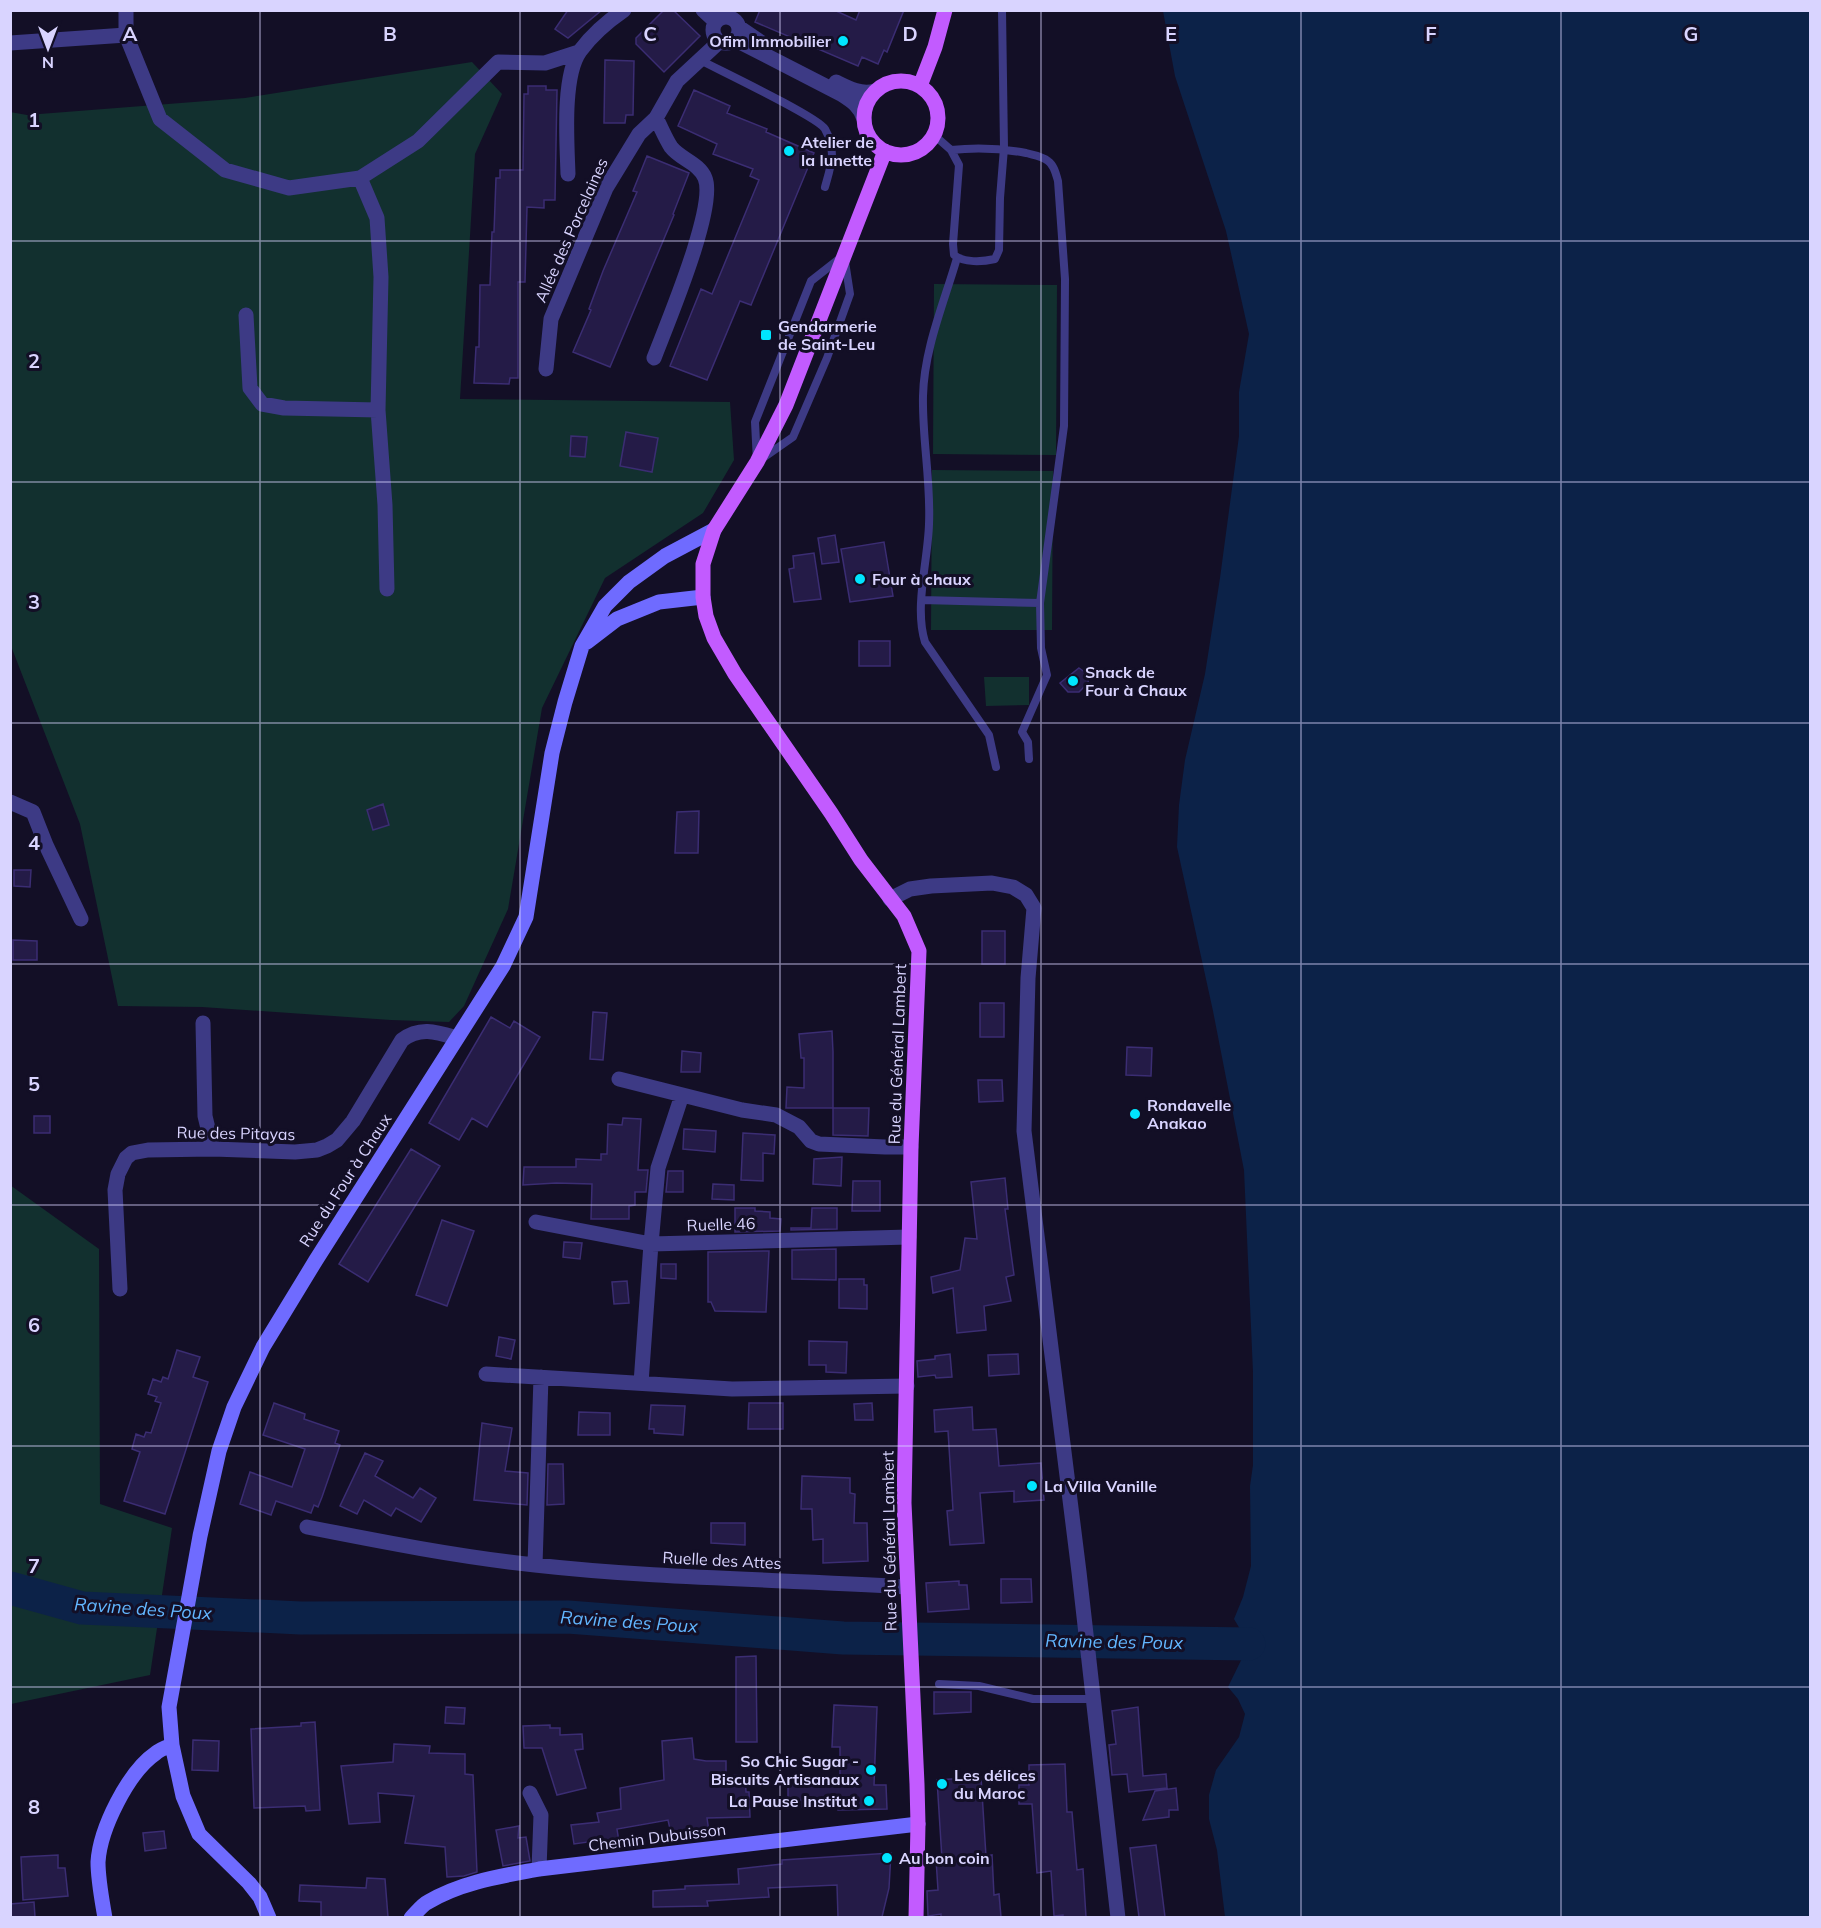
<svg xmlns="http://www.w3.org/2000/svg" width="1821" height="1928" font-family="Mulish,sans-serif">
  <rect width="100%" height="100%" fill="#130f26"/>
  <!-- green -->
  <path fill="#12302f" d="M472 62 502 94 475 154 460 399 730 402 734 460 703 513 605 578 542 708 508 909 464 1006 449 1022 391 1020 202 1007 118 1006 80 824 11 646 10 112 27 115 245 98Z
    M934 284 1057 285 1056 455 933 454Z
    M932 470 1053 471 1052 630H931Z
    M984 677H1029V705L986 706Z
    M10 1185 99 1249 100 1504 172 1528 150 1675 11 1704Z"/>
  <!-- water -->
  <path fill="#0c2248" d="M1163 11H1810V1917H1225L1217 1850 1209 1819V1795L1216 1770 1239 1737 1245 1714 1238 1699 1228 1687 1249 1644 1234 1619 1243 1597 1251 1566 1250 1486 1253 1465V1372L1244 1170 1213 1011 1177 847 1179 805 1185 760 1205 674 1220 578 1239 436V392L1249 334 1226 231 1175 76Z"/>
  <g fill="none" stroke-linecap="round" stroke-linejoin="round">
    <!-- river -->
    <path stroke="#0c2248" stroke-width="33" d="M10 1588 82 1608 301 1618 568 1617 843 1638 1249 1644"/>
  </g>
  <!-- building -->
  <path fill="#241b47" stroke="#3b2d73" stroke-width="1.5" d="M568 10H602L568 38 555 29Z
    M664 10H673L700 36 664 72 636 44V38Z
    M760 10H834L856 20 860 10H904L887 52 884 50 878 64 862 57 858 66 755 22Z
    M605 60 634 61 633 115H626L625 123H604Z
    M528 86H546V90H557L555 200H544V208L527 207 525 282H518V378H510L509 384 474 383 476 347H479L480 285H490L492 232H494L496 178H500V170H523L524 94H528Z
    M694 90 730 106 727 113 767 129 766 132 814 153 751 305 740 301 707 380 670 366 701 289 712 294 759 180 750 176 753 169 713 154 717 144 678 126Z
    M647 156 689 173 673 214 674 215 610 367 573 352 591 310 589 309 603 271 637 192 633 191Z
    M626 432 658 438 652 472 620 466Z
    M571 436 587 437 585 457 570 456Z
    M835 535 839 562 822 564 818 538Z
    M884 542 893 596 850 602 841 549Z
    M814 553 821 599 794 602 789 569 794 568 793 556Z
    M859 641H890V666H859Z
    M1079 668 1089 675 1088 683 1079 692H1068L1060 683Z
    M383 804 389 825 373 830 367 810Z
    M699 811 698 853H675L677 812Z
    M14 870H31L30 887 14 886Z
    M982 931H1005V964H982Z
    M13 940 37 941V960H13Z
    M980 1003H1004V1037H980Z
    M593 1012 607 1013 603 1060 590 1059Z
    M491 1017 510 1028 514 1021 540 1037 487 1127 472 1118 459 1140 429 1123Z
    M832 1031 833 1052V1108H786L787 1087 804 1088V1058H801L799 1034Z
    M1127 1047 1152 1048 1151 1076 1126 1075Z
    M682 1051 701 1053 700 1072H681Z
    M978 1080H1002L1003 1101 979 1102Z
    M833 1108H869L868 1136 833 1135Z
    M34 1116H50V1133H34Z
    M623 1118 641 1119 638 1170H648L646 1192H635V1205L629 1206V1219H591L592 1184 556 1183 523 1185 524 1167H576V1159L601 1160V1154H607L608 1124 622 1125Z
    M684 1129 716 1131 715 1152 683 1149Z
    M743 1133 775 1135 774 1154 763 1153V1181L741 1180Z
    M411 1149 440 1166 368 1282 339 1264Z
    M842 1157 841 1186 813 1184 814 1159Z
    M668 1171H683V1192H666Z
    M1005 1178 1008 1209H1005L1014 1275 1006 1277 1011 1301 984 1306 986 1330 957 1333 953 1288 933 1293 931 1277 960 1270 965 1238 977 1239 971 1182Z
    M853 1181H880V1211H852Z
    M713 1184 734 1185V1200L712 1199Z
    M735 1208H755V1211L770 1212V1218L781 1219 780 1231 735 1232Z
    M812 1208H837V1229L791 1230V1228H811Z
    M442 1220 474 1231 447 1306 416 1295Z
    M564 1242 582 1243 580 1259 563 1257Z
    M836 1249V1280L792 1279V1250Z
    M769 1251 766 1312 715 1311 711 1302H708V1252Z
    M661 1264H676V1279L661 1278Z
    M839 1279H864V1285H867V1309L839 1308Z
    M627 1281 629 1303 614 1304 612 1282Z
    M499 1337 515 1340 511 1359 496 1356Z
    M809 1341 847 1342 846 1373 826 1372V1365H809Z
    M177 1350 200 1357 193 1377 208 1382 165 1514 124 1501 140 1452 132 1449 136 1434 144 1437 146 1432 151 1433 161 1403 155 1401 157 1397 148 1394 153 1379 161 1382 163 1377 168 1379Z
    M950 1354 952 1377 936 1378 935 1375 918 1377 917 1361 935 1359V1356Z
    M1018 1354 1019 1374 989 1376 988 1355Z
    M274 1403 305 1414 304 1419 339 1431 335 1443 340 1445 322 1497 318 1507 314 1505 311 1513 276 1501 271 1515 240 1504 250 1472 292 1487 305 1449 263 1435Z
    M749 1403H783V1429H748Z
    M872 1403 873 1420H855L854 1404Z
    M651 1405 685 1406 683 1435 654 1433V1429H649Z
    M972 1407 973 1430 996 1429 999 1466 1041 1463 1044 1500 1014 1502V1491L980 1493 984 1543 950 1545 947 1511 953 1510 948 1431 935 1432 934 1410Z
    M579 1412 610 1413V1435H578Z
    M482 1423 512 1428 505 1471 528 1473 527 1505 474 1500Z
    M365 1453 383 1461 375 1476 413 1498 420 1488 436 1498 421 1522 396 1508 391 1516 364 1500 357 1514 340 1506Z
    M548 1464H563L564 1504 547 1505Z
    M802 1476 850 1478V1493L855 1494 854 1523H867L868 1561 823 1563V1539L813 1540 812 1509H801Z
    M711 1523H745V1545L711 1543Z
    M1001 1579H1031L1032 1602 1001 1603Z
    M959 1581V1585H967L969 1609 928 1612 926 1583Z
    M756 1656 757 1742H736V1657Z
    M934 1692H971V1712L934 1714Z
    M834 1705 877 1707 874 1785H886L887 1809 838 1810V1805L802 1807V1800L788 1801V1781L840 1779V1747H832Z
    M446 1707 465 1708 464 1724 445 1723Z
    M1138 1707 1143 1776 1166 1774 1167 1788 1129 1792 1127 1774 1112 1775 1109 1745 1116 1744 1112 1711Z
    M315 1722 320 1810 306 1811 305 1806 254 1808 251 1729 301 1726V1723Z
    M550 1725V1728H560V1735L582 1734 583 1749 575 1750 586 1788 557 1795 542 1748H524L523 1726Z
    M692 1738 694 1759 706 1761H726V1776L745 1775 746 1792H749L750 1817 707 1818 709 1832 672 1838 668 1820 617 1829 619 1842 603 1845 602 1840 574 1844 571 1825 599 1822 597 1813 621 1809 620 1788 664 1780 662 1741Z
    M193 1740 219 1741 218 1771 192 1770Z
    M394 1744 430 1746 429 1753 465 1754V1774L473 1775 477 1872 464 1876 447 1877 445 1847 405 1843 414 1796 378 1793 380 1822 349 1824 341 1766 393 1762Z
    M1065 1764 1067 1812H1072L1077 1870 1083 1869 1086 1917H1063V1915L1054 1916 1051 1871 1037 1873 1032 1804H1019V1785H1029V1765Z
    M981 1777 986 1856 992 1855 994 1895 999 1894 1001 1917H941V1914L928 1916 927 1891 938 1890 936 1859H942L937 1780Z
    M1176 1788 1178 1810H1169V1817L1143 1820 1155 1791Z
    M519 1826 518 1838 526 1837 530 1861 503 1866 496 1830Z
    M164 1831 166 1848 145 1851 143 1833Z
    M1156 1845 1165 1917H1139L1130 1848Z
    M891 1853 889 1888 882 1917H838L837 1885 768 1888 769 1897 707 1901 708 1906 653 1907V1891L685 1889V1886L739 1884 738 1869 782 1864V1860Z
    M58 1855V1868H65L68 1896 23 1900 21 1857Z
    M367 1878 385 1879 388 1917H321V1902L299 1901 300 1885 366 1888Z
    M34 1902 35 1917H10V1904Z"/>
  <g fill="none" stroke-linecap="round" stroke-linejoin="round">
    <!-- service -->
    <path stroke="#3d3a85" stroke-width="8" d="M700 60C719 70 818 117 825 129 837 151 831 165 825 187
      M934 135 951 150 959 165 953 244 954 255C964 263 982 262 995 259L999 250 1000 198 1004 148 1002 10
      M951 150C977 147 1000 148 1026 153 1033 155 1042 156 1048 161 1054 165 1056 174 1058 181L1065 279 1064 426 1040 603 1041 648 1047 675 1022 732 1028 742 1029 759
      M844 255 850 294 827 358 793 437 757 462 755 422 811 281Z
      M957 258C944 303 924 349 923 396 922 438 931 481 929 524 928 561 914 607 925 642L989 735 996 767
      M922 600 1040 603
      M939 1684 979 1686 1033 1699H1093"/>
    <!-- minor -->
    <path stroke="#3d3a85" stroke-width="15" d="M126 10V35L160 119 225 170 289 188 360 178 418 141 498 62 545 63 579 52
      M703 10 716 22
      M713 30a13 13 0 1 1 26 0a13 13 0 1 1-26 0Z
      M740 28 762 43
      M736 40 841 94C852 101 860 106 864 119
      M10 43 126 35
      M836 82C848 88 861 95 875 91
      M568 174C567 143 562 76 580 51 591 36 608 21 624 10
      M360 178 377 218 381 277 378 410 385 505 387 589
      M246 315 250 388 262 404 284 408 378 410
      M654 358C666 326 717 207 705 178 699 163 680 159 671 147 665 138 661 127 656 118
      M546 369 551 319 606 188 639 134 656 118 677 81 719 42
      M10 802 33 812 46 845 81 919
      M890 899 910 889 931 886 992 883 1013 887 1026 895 1034 908 1028 978 1024 1131 1079 1572 1118 1918
      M203 1023 205 1116 213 1149
      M619 1079 742 1110 776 1115 799 1127 811 1141 819 1144 885 1147H911
      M536 1222 651 1244 909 1237
      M120 1289 115 1190 118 1174 126 1158 132 1153 148 1150 213 1149 295 1152 317 1150 327 1146 337 1140 353 1121 402 1040C420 1026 437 1032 457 1038
      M486 1374 732 1389 907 1386
      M641 1383 651 1244 658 1168 682 1095
      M307 1527C383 1542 459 1557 535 1565 659 1579 783 1579 907 1587
      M535 1565 541 1377
      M530 1793 541 1815 539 1869"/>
    <!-- secondary -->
    <path stroke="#6f6bff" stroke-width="15" d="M587 642 617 619 659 602 703 597
      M105 1918C102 1900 98 1880 98 1862 100 1829 128 1772 156 1753 160 1749 167 1747 172 1745
      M269 1918 260 1897 249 1883 199 1834 183 1796 172 1745 169 1707 200 1536 219 1451 234 1407 263 1347 316 1260 503 966 526 917 552 753 565 702 582 646 605 606 629 582 665 556 714 530
      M411 1918C417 1912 422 1905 428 1902 461 1882 502 1876 539 1869L918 1824"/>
    <!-- primary -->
    <path stroke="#c25bff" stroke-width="15" d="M864 118a37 37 0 1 1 74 0a37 37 0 1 1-74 0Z
      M920 86 935 47 945 10
      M885 151 786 405 757 462 714 530 703 564V597L706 616 714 638 735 674 831 813 861 860 904 916 919 951 911 1147 904 1503 917 1784 918 1824 916 1918"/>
  </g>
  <!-- grid -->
  <path fill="none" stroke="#d9d4ff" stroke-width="1.5" stroke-opacity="0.55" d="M260 10V1918M520 10V1918M780 10V1918M1041 10V1918M1301 10V1918M1561 10V1918M10 241H1810M10 482H1810M10 723H1810M10 964H1810M10 1205H1810M10 1446H1810M10 1687H1810"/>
  <!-- markers -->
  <g fill="#00e5ff" stroke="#130f26" stroke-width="2">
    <circle cx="843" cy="41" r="6"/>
    <circle cx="789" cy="151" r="6"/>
    <rect x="760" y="329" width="12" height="12" rx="3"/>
    <circle cx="860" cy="579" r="6"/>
    <circle cx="1073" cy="681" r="6"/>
    <circle cx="1135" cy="1114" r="6"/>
    <circle cx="1032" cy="1486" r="6"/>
    <circle cx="871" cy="1770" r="6"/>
    <circle cx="942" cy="1784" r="6"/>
    <circle cx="869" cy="1801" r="6"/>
    <circle cx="887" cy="1858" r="6"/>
  </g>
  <g text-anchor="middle" stroke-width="6" stroke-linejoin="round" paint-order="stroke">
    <!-- poi labels -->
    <g font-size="16" font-weight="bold" fill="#d9d4ff" stroke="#130f26" text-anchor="start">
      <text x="831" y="47" text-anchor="end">Ofim Immobilier</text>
      <text x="801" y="148">Atelier de<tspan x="801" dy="18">la lunette</tspan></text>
      <text x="778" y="332">Gendarmerie<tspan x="778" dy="18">de Saint-Leu</tspan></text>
      <text x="872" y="585">Four à chaux</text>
      <text x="1085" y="678">Snack de<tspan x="1085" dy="18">Four à Chaux</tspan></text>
      <text x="1147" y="1111">Rondavelle<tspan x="1147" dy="18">Anakao</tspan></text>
      <text x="1044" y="1492">La Villa Vanille</text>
      <text x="859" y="1767" text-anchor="end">So Chic Sugar -<tspan x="859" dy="18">Biscuits Artisanaux</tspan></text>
      <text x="954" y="1781">Les délices<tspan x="954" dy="18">du Maroc</tspan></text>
      <text x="857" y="1807" text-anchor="end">La Pause Institut</text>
      <text x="899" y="1864">Au bon coin</text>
    </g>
    <!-- street labels -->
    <g font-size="16" fill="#d9d4ff" stroke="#130f26">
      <text transform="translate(571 230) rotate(-66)" y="6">Allée des Porcelaines</text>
      <text transform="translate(897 1054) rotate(-88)" y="6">Rue du Général Lambert</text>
      <text transform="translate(236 1133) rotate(1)" y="6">Rue des Pitayas</text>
      <text transform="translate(345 1180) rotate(-57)" y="6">Rue du Four à Chaux</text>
      <text transform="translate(721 1224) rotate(-2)" y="6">Ruelle 46</text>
      <text transform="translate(889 1541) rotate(-91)" y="6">Rue du Général Lambert</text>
      <text transform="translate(722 1560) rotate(3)" y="6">Ruelle des Attes</text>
      <text transform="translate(657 1837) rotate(-7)" y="6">Chemin Dubuisson</text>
    </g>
    <!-- water labels -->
    <g font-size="18" font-style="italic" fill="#62b6ff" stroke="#130f26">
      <text transform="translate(143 1609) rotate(4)" y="6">Ravine des Poux</text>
      <text transform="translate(629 1622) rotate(4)" y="6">Ravine des Poux</text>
      <text transform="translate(1114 1642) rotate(1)" y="6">Ravine des Poux</text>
    </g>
  </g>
  <g font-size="20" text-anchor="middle" font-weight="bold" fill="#d9d4ff" stroke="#130f26" stroke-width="6" stroke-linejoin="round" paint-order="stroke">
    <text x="130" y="41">A</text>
    <text x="390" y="41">B</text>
    <text x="650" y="41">C</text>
    <text x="910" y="41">D</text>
    <text x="1171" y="41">E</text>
    <text x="1431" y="41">F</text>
    <text x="1691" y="41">G</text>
    <text x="34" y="127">1</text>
    <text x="34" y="368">2</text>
    <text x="34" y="609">3</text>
    <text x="34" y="850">4</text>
    <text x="34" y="1091">5</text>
    <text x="34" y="1332">6</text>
    <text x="34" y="1573">7</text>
    <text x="34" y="1814">8</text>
  </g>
  <!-- border -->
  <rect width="1821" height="1928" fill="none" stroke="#d9d4ff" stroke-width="24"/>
  <!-- north arrow -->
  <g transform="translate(48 48) rotate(180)" stroke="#130f26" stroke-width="4.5" paint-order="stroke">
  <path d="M0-4.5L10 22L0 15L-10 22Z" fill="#d9d4ff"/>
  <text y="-9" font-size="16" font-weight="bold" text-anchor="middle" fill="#d9d4ff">N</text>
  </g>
</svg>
